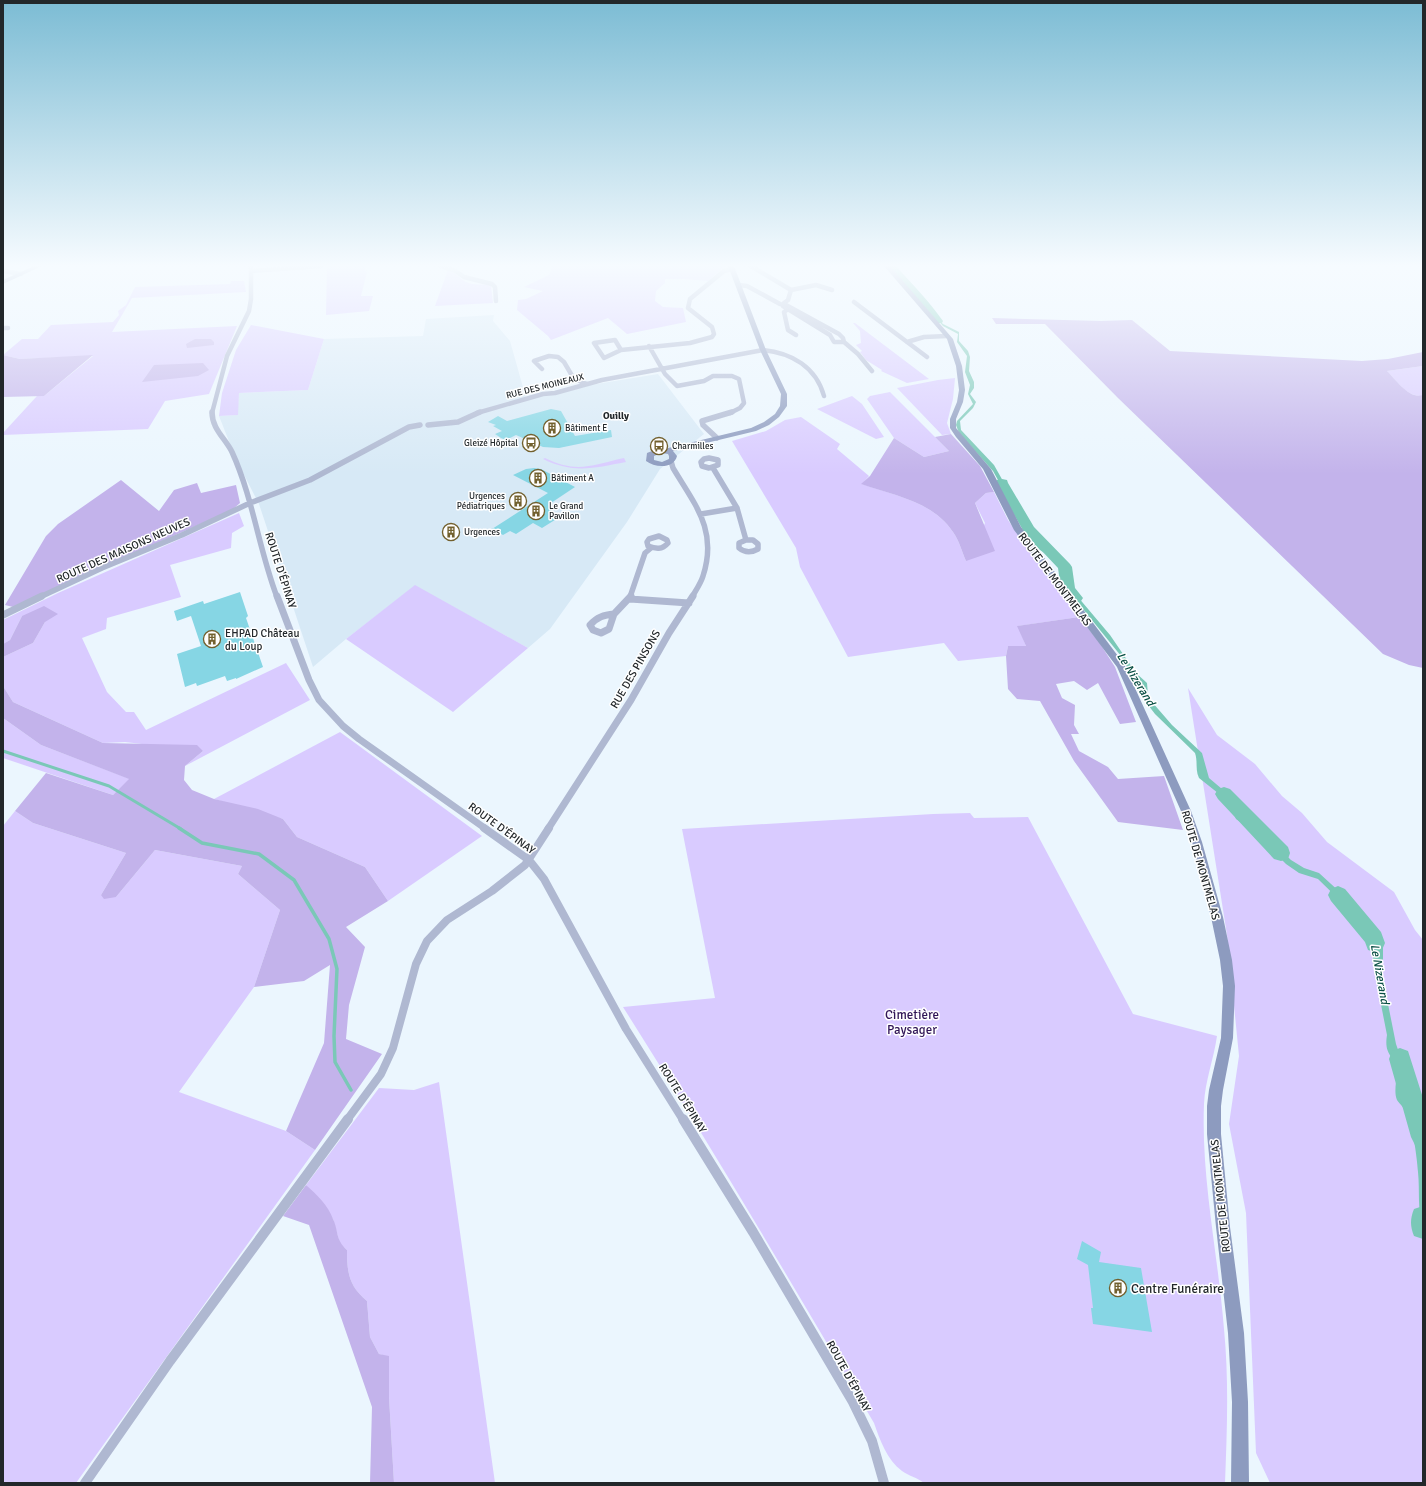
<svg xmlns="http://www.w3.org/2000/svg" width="1426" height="1486" font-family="Signika,sans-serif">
  <rect width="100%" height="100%" fill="#ebf6fe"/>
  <!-- built -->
  <path fill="#d7e9f6" d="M494 315 493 321 510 341 526 398 559 390 658 374 704 434 660 469 627 522 550 629 528 648 415 586 346 639 313 667 259 504 236 459 219 416 237 415 239 393 308 390 324 339 423 336 426 319Z"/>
  <!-- green -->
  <path fill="#d9cbff" d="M327 266H365V271L367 272 361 296H373L369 311 326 315Z
    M553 266H725L708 281 685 279H665V283L656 291 655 301 663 307 683 308 686 322 627 334 608 318 551 340 548 336 517 310 518 300 526 299 543 291 524 287 549 275Z
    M448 270C456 272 459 278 466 282 474 286 483 283 491 286L493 303 435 306Z
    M231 281H244L246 292 132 298 112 332 237 326 209 394 165 401 148 429 3 435V433L37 396H44L93 356 20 359 3 355 22 339H38L51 325 113 322 119 315 118 311 126 305 135 287 230 284Z
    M853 323H855L929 379 907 383 881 371 882 370 866 360 860 352 862 351 856 345 861 343 860 331Z
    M251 325 324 339 308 390 239 393 238 415 219 416 222 393 236 350Z
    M1423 366 1422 396C1407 397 1397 381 1387 371Z
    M955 378 953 399 947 423 951 434 942 435 897 388 938 380Z
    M890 392 949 451 924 457 894 438 867 399 870 396Z
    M852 396 862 404 884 437 876 439 817 409Z
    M801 417 840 444 837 449 869 476 862 484C895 496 932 501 953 532 959 540 962 552 966 561L985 523 975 503 986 493 994 492 1008 520 1029 551 1079 617 1018 626 1026 646H1008L1006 656 958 661 944 643 848 657 800 567 796 548 732 441 766 431 785 420Z
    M545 458C578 474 591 465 624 458L626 462C594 468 574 474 543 459Z
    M239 513 244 526 232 533 231 548 170 565 181 597 107 618 106 629 82 638 107 692 126 712H134L146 730 286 663 310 700 185 766 203 751 125 742 103 743 13 702 3 686V657L33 643 45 622 22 616 10 640 3 644V620L58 593Z
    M415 585 528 648 453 712 346 639Z
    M1188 688 1217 735 1255 764 1282 796 1302 813 1327 842 1394 892 1415 930 1423 940V1483H1270L1256 1453 1246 1213 1229 1124 1239 1056 1227 935Z
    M3 718 41 745 130 779 113 795 3 758Z
    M340 732 482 836 388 901 365 867 297 837 283 819 214 799Z
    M15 811 33 823 126 853 101 895 116 897 155 850 242 866 238 874 280 910 254 987 179 1092 286 1131 315 1150 76 1483H3V826Z
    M970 813 974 818 1028 817 1133 1014 1217 1036C1214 1058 1205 1081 1204 1104 1201 1179 1218 1254 1224 1329 1229 1381 1227 1431 1225 1483H924C918 1478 909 1476 902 1471 887 1460 880 1440 874 1423 792 1284 710 1144 623 1007L715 998 682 829 933 814Z
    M439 1082 495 1483H394L389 1397V1357L379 1354 370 1337 367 1301C349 1286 347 1273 347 1250L340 1244 333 1219 306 1185 379 1088 414 1090Z"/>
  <!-- forest -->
  <path fill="#c3b3eb" d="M992 318 1101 321 1132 320 1170 351 1362 361 1388 359 1423 352V366L1387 371C1396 380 1410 400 1423 395L1422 406 1423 407V668L1409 665 1383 654 1118 398 1045 324H996Z
    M195 339H211L214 342V345L187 348 186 344Z
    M3 355 20 359 93 355 44 396 3 397Z
    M203 363 209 370 198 376 142 382 154 365Z
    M951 434 980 466 994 492 986 493 975 503 995 551 966 561C962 552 959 540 953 532 932 501 895 496 861 484L870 476 894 438 924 457 949 451 935 437Z
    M121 480 159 511 174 490 197 483 201 493 236 485 240 503 232 510 13 607 5 605 46 536 58 524Z
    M44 606 58 614 45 622 33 643 3 657V644L10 640 22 616Z
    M1079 617 1099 642 1115 667 1136 722 1120 724 1098 683 1087 690 1074 681 1056 684 1062 698 1075 705 1074 725 1079 734H1071L1079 751 1108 767 1118 779 1164 776 1183 830 1118 822 1074 761 1040 701 1017 699 1008 689 1006 656 1008 646H1026L1017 626Z
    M3 686 13 702 103 743 197 745 203 751 185 766 184 780 192 790 214 799 258 809 283 819 297 837 365 867 388 901 346 927 365 947 349 1005 346 1039 382 1054 315 1150 286 1131 324 1043 330 965 304 981 254 987 280 910 238 874 242 866 155 850 116 897 104 899 101 895 126 853 33 823 15 811 46 773 113 795 129 779 41 745 3 718Z
    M306 1185C317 1195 328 1205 333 1219 339 1232 335 1239 347 1250 347 1273 349 1286 367 1301L370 1337 379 1354 389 1356V1397L394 1483H370L372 1407 309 1225 283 1216Z"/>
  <!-- water -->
  <path fill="#7ac8b7" d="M889 266H892L909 284 912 290 919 299 931 308 933 314 943 324 959 332V341L968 351 970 357 969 371 974 382V388L970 394 976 402 973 408 960 421 961 430 994 465 1017 506 1018 512 1027 524 1040 545 1063 561 1069 569 1072 576 1071 586 1072 590 1110 635 1136 673 1147 683 1148 695 1152 702 1172 725 1202 753 1209 778 1235 800 1248 819 1291 860 1304 868 1319 873 1365 915 1377 931 1383 944V959L1381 969 1396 1044 1404 1067 1408 1093 1423 1146V1227C1417 1209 1420 1191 1418 1172 1417 1157 1413 1129 1408 1115 1406 1109 1400 1105 1397 1100 1393 1090 1398 1079 1396 1069 1392 1053 1384 1054 1387 1035L1374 969 1372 945 1368 934 1360 920 1318 879 1299 873 1286 864 1251 829 1236 819 1228 801 1199 778C1195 770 1198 762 1195 753L1155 714 1142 697 1121 656 1066 588V574L1064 570 1056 560 1040 550 1035 545 1026 525 1016 514 1014 504 1008 498 993 471 959 433 956 425 957 421 973 404 968 394 970 385 965 372 967 356 957 342 958 334 943 326Z"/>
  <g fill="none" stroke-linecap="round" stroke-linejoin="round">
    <!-- stream-far1 -->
    <path stroke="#7ac8b7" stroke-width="3" d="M3 751 109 786 181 829"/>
    <!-- stream -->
    <path stroke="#7ac8b7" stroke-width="3.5" d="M179 828 202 843 259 854 294 880 329 939 337 969 334 1036 335 1062 351 1090"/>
    <!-- river -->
    <path fill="#7ac8b7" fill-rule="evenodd" d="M886 266H896C912 284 929 301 943 321L942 323H934C920 303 901 286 886 266Z
      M1002 479 1007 480 1008 483 1034 527 1070 564 1072 567 1075 588 1083 598 1081 601 1076 603 1071 601 1063 592 1061 589 1058 568 1024 532 996 483 997 480Z
      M1224 787 1230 789 1288 847 1290 853 1288 859 1281 861 1274 859 1218 799 1215 794 1218 789Z
      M1338 886 1345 889 1381 932 1385 943 1382 950 1375 952 1368 950 1365 942 1331 901 1328 895 1331 889Z
      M1400 1048 1408 1051 1423 1098V1149L1415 1145 1411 1137 1389 1059 1392 1051Z
      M1423 1206V1239L1414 1236C1410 1226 1410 1219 1414 1209Z"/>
  </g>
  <!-- building -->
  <path fill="#86d6e4" d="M551 409 561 411 575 436 611 430 612 437 559 448 543 447 516 435 506 440 501 438 495 434 502 431 493 426 496 425 488 422 498 416 507 421Z
    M534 468 541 469 575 487 548 505 555 508 548 513 558 518 542 528 533 523 516 534 510 531 503 535 492 529 548 493 513 475 526 469Z
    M240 592 248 616 246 618 263 667 236 679V678L227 681 225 676 197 686 196 683 185 687 177 654 201 646 191 616 177 621 174 611 203 601 204 604Z
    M1082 1241 1101 1252 1099 1262 1141 1268 1152 1332 1093 1324 1091 1308H1093L1088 1265 1077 1259Z"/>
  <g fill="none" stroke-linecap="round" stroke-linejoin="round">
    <!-- street-far4 -->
    <path stroke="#afb8d1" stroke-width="4.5" d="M441 266 454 270 464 277 492 284 495 287 496 301
      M751 266 791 290
      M3 271 21 274
      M251 271 321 266
      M739 285 747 286 780 304
      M854 302 927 357
      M784 303 788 300 791 290 816 285 832 290
      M783 306 830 335 834 342H844L843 338 839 334 786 305
      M787 310 784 312 788 330 796 335
      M3 328H8
      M615 340 621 350 604 358 594 343Z
      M844 342 858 354 872 371
      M907 342 924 337 947 336
      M649 346 665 374 677 386 704 381 713 376H732L739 379 744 403 740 408 730 413
      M621 350 690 343 712 337 714 334 712 327 688 308 690 299 724 271 732 269
      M542 369 534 361 549 356 558 357 564 362 574 379 587 384
      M212 413 227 356 249 311 251 299V266
      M477 413 543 394 555 393 602 380 763 350C792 353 816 367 824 396"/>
    <!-- street-far3 -->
    <path stroke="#afb8d1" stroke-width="5.5" d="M212 412C212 429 225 438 232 452 253 498 259 550 277 597
      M428 425 458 422 480 412
      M717 438 703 425 702 421 732 412
      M709 458 718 460V465L709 468 702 466 701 462 704 459Z
      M671 461 673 468C695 505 718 530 703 576 701 583 696 590 692 597
      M713 468 737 508
      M701 514 737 508 746 540
      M659 536 667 540 668 543C662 550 656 549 648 546L647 542 649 539Z
      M746 540H753L758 544V549C751 553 745 553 739 548V543Z
      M40 597 102 568 182 535 250 503 310 480 409 427 420 425
      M630 597 645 553 651 548"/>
    <!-- street-far2 -->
    <path stroke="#afb8d1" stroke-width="7" d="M277 596 309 680 319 700 343 726 359 739 486 829
      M630 599 689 603
      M614 614 631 596
      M614 614 609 629 601 633 593 630 590 625C597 617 604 615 614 614Z
      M3 615 42 596
      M548 829 631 700 669 633 693 596"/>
    <!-- street-far1 -->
    <path stroke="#afb8d1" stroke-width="8" d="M484 828 529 860 544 879 626 1029 683 1120
      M347 1120 381 1074 393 1048 416 964 427 941 447 920 492 891 525 865 549 828"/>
    <!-- street -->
    <path stroke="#afb8d1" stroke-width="10" d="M683 1119 753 1232 853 1402 872 1441 884 1483
      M85 1483 170 1361 348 1119"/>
    <!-- secondary -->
    <path fill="#8d9bbf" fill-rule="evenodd" d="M34 266H42L3 284V280Z
      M728 266H734L766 350 787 394V406L779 417 769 425 756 431 673 451 677 456C674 469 655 468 646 461L647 453 657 449H664L751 428 764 422 775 414 780 406 781 394 760 350ZM661 453 668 454 669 456V459L662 462 654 460V456Z
      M884 266H890L953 339 962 366 965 390 963 402 956 419V428L991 469 1021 527 1124 664 1191 811 1202 842 1223 917 1232 960 1235 986 1233 1038 1223 1090 1221 1106V1134L1230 1227 1244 1333 1248 1402 1249 1483H1231L1232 1402 1228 1333 1216 1227 1207 1134V1106L1209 1090 1221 1038 1223 986 1220 960 1211 917 1192 842 1181 811 1117 667 1014 530 983 469 956 437 950 428V419L957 402 959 390 956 366 947 339Z"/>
  </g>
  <!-- sky -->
  <linearGradient id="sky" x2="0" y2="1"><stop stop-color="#7cbcd4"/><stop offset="0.56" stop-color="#f6fbff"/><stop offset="1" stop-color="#f6fbff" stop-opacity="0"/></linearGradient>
  <rect width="1426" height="474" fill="url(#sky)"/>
  <!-- icons -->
  <defs>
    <g id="building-ring" transform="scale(0.9)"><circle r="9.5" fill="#fff" stroke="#72602e" stroke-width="1.5"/><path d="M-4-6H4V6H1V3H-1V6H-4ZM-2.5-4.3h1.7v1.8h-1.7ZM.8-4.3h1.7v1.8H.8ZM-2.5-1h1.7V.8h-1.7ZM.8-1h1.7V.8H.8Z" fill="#72602e"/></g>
    <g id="bus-ring" transform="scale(0.9)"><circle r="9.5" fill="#fff" stroke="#72602e" stroke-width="1.5"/><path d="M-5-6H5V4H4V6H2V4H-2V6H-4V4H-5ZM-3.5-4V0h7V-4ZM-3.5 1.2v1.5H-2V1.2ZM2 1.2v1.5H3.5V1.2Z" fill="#72602e"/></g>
  </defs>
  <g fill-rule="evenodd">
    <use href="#building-ring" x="552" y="428"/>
    <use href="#bus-ring" x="531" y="443"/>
    <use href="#bus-ring" x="659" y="446"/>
    <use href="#building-ring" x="538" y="478"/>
    <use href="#building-ring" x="518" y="501"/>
    <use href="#building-ring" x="536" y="511"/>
    <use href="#building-ring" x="451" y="532"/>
    <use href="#building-ring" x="212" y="639"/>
    <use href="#building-ring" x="1118" y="1288"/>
  </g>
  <g text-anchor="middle" stroke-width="3" stroke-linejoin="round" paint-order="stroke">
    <!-- far-street labels -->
    <g font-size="9" fill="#22272a" stroke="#fff">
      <text transform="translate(545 386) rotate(-14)" y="3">RUE DES MOINEAUX</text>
    </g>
    <!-- far-poi labels -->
    <g font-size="9" fill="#22272a" stroke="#fff" text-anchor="start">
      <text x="565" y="431">Bâtiment E</text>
      <text x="518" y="446" text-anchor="end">Gleizé Hôpital</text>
      <text x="672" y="449">Charmilles</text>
      <text x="551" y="481">Bâtiment A</text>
      <text x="505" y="499" text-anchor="end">Urgences<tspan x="505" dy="10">Pédiatriques</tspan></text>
      <text x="549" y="509">Le Grand<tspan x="549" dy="10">Pavillon</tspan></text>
      <text x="464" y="535">Urgences</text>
    </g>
    <!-- far-neighbourhood labels -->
    <g font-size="10" font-weight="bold" fill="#22272a" stroke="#fff">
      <text x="616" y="419">Ouilly</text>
    </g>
    <!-- street labels -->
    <g font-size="11" fill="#22272a" stroke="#fff">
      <text transform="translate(123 550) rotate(-24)" y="4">ROUTE DES MAISONS NEUVES</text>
      <text transform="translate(281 570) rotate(72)" y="4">ROUTE D'ÉPINAY</text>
      <text transform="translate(1055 579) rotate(53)" y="4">ROUTE DE MONTMELAS</text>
      <text transform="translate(635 669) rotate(-60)" y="4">RUE DES PINSONS</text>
      <text transform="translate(502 828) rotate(36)" y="4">ROUTE D'ÉPINAY</text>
      <text transform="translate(1201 865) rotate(74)" y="4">ROUTE DE MONTMELAS</text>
      <text transform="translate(683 1098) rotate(58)" y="4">ROUTE D'ÉPINAY</text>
      <text transform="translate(1220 1196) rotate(-96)" y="4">ROUTE DE MONTMELAS</text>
      <text transform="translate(849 1376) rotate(61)" y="4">ROUTE D'ÉPINAY</text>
    </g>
    <!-- poi labels -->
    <g font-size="11" fill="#22272a" stroke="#fff" text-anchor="start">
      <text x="225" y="637">EHPAD Château<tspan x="225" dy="13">du Loup</tspan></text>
    </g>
    <!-- water labels -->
    <g font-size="12" font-style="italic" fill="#084e43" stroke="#fff">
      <text transform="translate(1136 679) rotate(58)" y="4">Le Nizerand</text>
      <text transform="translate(1380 974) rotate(80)" y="4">Le Nizerand</text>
    </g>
    <!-- near-park labels -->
    <g font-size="13" fill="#311657" stroke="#fff">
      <text x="912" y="1019">Cimetière<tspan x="912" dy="15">Paysager</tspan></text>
    </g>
    <!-- near-poi labels -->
    <g font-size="13" fill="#22272a" stroke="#fff" text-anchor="start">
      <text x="1131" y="1293">Centre Funéraire</text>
    </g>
  </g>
  <!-- border -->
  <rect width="1426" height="1486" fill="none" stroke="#22272a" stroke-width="8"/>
</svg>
